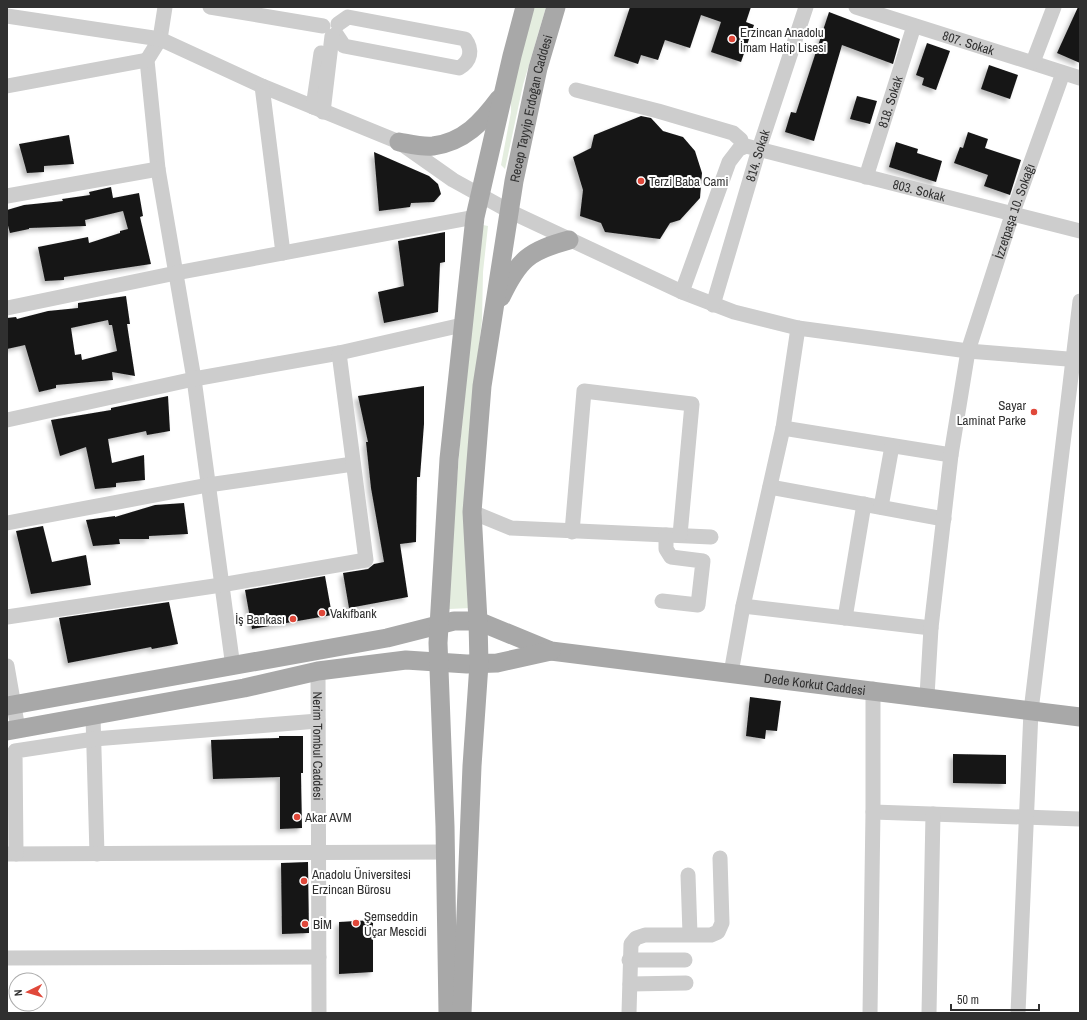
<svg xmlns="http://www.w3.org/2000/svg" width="1087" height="1020" font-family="'Archivo Narrow',sans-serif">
  <defs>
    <filter id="shadow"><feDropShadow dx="-3.5" dy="3.5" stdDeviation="2" flood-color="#0004"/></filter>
  </defs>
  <rect width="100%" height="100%" fill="#fff"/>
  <!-- green -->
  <path fill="#e4eddf" d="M534 7H546L523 85 505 169 501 165 511 112V95Z
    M483 225 488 226 483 272 482 320 471 414V608L449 609C454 480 469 353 483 225Z"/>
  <!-- building -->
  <path fill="#171717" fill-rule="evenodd" filter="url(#shadow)" d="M630 7H751L746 22 754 25 741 62 711 52 721 22 701 15 690 48 665 40 658 60 641 55 638 64 614 56Z
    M1078 7H1080V63L1057 53Z
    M829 12 900 39 893 64 842 45 814 141 785 132 791 112 796 113Z
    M927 43 950 51 936 90 922 85 924 78 916 75Z
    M989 65 1018 75 1010 99 981 89Z
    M857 96 877 101 870 124 850 119Z
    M641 116 651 118 663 131 683 137 695 151 702 173 700 198 680 220 670 223 660 239 605 232 601 223 580 216 583 190 573 157 591 148 594 135Z
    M968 132 988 139 985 148 1021 160 1010 195 984 186 988 175 954 163 960 147 963 148Z
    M69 135 74 164 44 166V172L27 173 19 144Z
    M896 142 918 149 917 153 942 161 936 182 889 167Z
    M374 152 429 176 438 184 441 194 434 202 411 203 410 207 379 211Z
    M111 187 113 198 139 193 143 216 140 217 151 264 64 277V280L45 281 38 247 88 237 89 243 120 233V231L128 229 123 211 85 220 86 226 29 228V229L10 233 7 222V210L24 205 63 201 62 199 90 195 89 192Z
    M445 232V262L440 263 438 312 384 323 378 292 404 286 398 241Z
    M126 296 130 324H127L135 376 112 372 113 380 56 385V388L39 392 25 345 7 349V318L16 317 17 319 48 311 78 308V303ZM108 320 109 325H112L117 351 82 360 81 354 75 355 71 328Z
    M424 386V424L420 477H417L416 542 400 544 408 597 349 608 343 573 368 569 374 564 384 562 371 488 366 442H368L358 396Z
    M168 396 170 431 147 435 146 431 108 439 112 463 144 455 145 480 116 483V487L95 489 86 447 60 456 51 420 111 410V408Z
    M184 503 188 534 149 536V539H119L120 544 93 546 86 520 115 516V517L155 505Z
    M43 526 52 562 86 555 91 585 31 594 16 531Z
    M325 576 332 615 252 629 245 590Z
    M169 602 178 644 152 649 151 647 68 663 59 618Z
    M750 697 781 701 777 731 766 730 765 739 746 736Z
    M279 736H303V773H301L302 828 280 829V777L213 779 211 740 279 738Z
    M953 754 1006 755V784L953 783Z
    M308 862 309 933 282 934 281 863Z
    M373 920V972L339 974V922Z"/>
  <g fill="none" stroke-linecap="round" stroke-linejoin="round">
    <!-- minor -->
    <g stroke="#cdcdcd" stroke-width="15">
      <path d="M165 7 160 39 147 60 158 169 194 379 233 667"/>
      <path d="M210 7 323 26"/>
      <path id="s1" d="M856 7 1080 78"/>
      <path d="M7 16 160 39 262 86 399 142 453 180 509 211 682 292 734 312 798 328 968 351 1080 360"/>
      <path d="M336 34 344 46 459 68C471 61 473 50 465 39L348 17 338 24"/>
      <path d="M1033 62 1054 7"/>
      <path d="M7 86 147 60"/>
      <path d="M262 86 283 253"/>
      <path d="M576 90 658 111 733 133 741 140 742 147"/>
      <path d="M313 107 321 53"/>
      <path d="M323 112 332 36"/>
      <path id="s2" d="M866 177 914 26"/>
      <path d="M7 196 158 169"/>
      <path id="s3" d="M682 292 729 162 739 149 746 146 1080 231"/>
      <path id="s4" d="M713 305 759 149 806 7"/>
      <path d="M7 308 176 273 475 217"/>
      <path d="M7 420 194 379 339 353 462 325"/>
      <path d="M783 428 951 455"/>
      <path d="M770 487 944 519"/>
      <path d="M881 507 892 446"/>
      <path d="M472 512 511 528 711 537"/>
      <path d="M7 523 208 485 353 464"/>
      <path d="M572 532 584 391 692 404 680 535"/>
      <path d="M662 601 698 605 703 561 671 557 666 549V535"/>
      <path d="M743 606 931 628"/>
      <path d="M7 617 221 585 366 560 339 353"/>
      <path d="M845 618 864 504"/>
      <path d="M7 666 18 729"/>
      <path id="s5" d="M318 671 319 1013"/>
      <path d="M731 673 743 606 783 428 798 328"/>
      <path id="s6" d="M927 696 931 628 951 455 968 351 1012 215 1063 73"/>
      <path d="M93 716 97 854"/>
      <path d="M873 812 1080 819"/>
      <path d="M7 854 446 852"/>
      <path d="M16 854 15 751 94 739 318 721"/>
      <path d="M688 875 690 934"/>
      <path d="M7 958 319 957"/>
      <path d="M629 960H685"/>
      <path d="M630 984 686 983"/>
      <path d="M629 1013 631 944 636 938 645 935H711L718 932 722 923 720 858"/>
      <path d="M870 1013 873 812V689"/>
      <path d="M929 1013 933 814"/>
      <path d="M1018 1013 1031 711 1080 301"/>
    </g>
    <!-- major -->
    <g stroke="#a8a8a8" stroke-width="19">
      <path d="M399 142C410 144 422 147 433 146 464 142 482 122 499 99"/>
      <path d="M501 297C519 259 529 251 569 240"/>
      <path id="s7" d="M7 706 387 638 454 621H478L551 651 1080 717"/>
      <path d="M7 731 244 688 318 671 406 660 467 664 497 663 551 651"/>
      <path d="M448 1013 445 826 438 643 449 459 475 217 512 56 525 7"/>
      <path id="s8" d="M462 1013 472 766 479 664 478 621 472 512 482 386 514 181 538 68 556 7"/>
    </g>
  </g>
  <!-- markers -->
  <g fill="#e0483a" stroke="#fff" stroke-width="1.5">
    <circle cx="732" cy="39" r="4"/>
    <circle cx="641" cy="181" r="4"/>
    <circle cx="1034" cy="412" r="4"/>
    <circle cx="322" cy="613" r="4"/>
    <circle cx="293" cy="619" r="4"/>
    <circle cx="297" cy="817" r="4"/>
    <circle cx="304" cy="881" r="4"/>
    <circle cx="356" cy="923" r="4"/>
    <circle cx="305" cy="924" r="4"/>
  </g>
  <g text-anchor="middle" stroke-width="4" stroke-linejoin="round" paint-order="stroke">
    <!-- poi labels -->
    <g font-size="13" fill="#303030" stroke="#fff" text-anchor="start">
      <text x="740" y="37">Erzincan Anadolu<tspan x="740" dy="15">İmam Hatip Lisesi</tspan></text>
      <text x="649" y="186">Terzi Baba Cami</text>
      <text x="1026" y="410" text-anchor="end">Sayar<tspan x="1026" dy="15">Laminat Parke</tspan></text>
      <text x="330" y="618">Vakıfbank</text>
      <text x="285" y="624" text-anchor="end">İş Bankası</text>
      <text x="305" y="822">Akar AVM</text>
      <text x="312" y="879">Anadolu Üniversitesi<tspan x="312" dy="15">Erzincan Bürosu</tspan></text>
      <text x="364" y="921">Şemseddin<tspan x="364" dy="15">Uçar Mescidi</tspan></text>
      <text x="313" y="929">BİM</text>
    </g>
    <!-- street labels -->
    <g font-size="13" fill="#303030" stroke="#fff">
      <text dy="5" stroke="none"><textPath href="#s1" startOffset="118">807. Sokak</textPath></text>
      <text dy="5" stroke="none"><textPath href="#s2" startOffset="79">818. Sokak</textPath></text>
      <text dy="5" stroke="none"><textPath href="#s8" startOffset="910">Recep Tayyip Erdoğan Caddesi</textPath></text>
      <text dy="5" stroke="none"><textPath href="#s4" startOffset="156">814. Sokak</textPath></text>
      <text dy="5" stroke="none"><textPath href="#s3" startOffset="341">803. Sokak</textPath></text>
      <text dy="5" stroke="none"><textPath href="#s6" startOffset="495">İzzetpaşa 10. Sokağı</textPath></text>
      <text dy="5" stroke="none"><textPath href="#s7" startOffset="824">Dede Korkut Caddesi</textPath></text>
      <text dy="5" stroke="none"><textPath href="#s5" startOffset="75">Nerim Tombul Caddesi</textPath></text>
    </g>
  </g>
  <!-- border -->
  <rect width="1087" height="1020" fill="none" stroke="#303030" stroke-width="16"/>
  <!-- north arrow -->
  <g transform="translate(28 992) rotate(265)"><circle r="19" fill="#ffffff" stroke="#acacac"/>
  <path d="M0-3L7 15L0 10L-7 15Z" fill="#e0483a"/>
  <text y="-6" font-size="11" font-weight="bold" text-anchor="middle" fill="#303030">N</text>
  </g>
  <!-- scale -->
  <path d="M951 1004v6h88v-6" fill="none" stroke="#303030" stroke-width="2"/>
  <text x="957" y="1004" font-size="12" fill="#303030" stroke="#ffffff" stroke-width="3" paint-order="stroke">50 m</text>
</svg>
